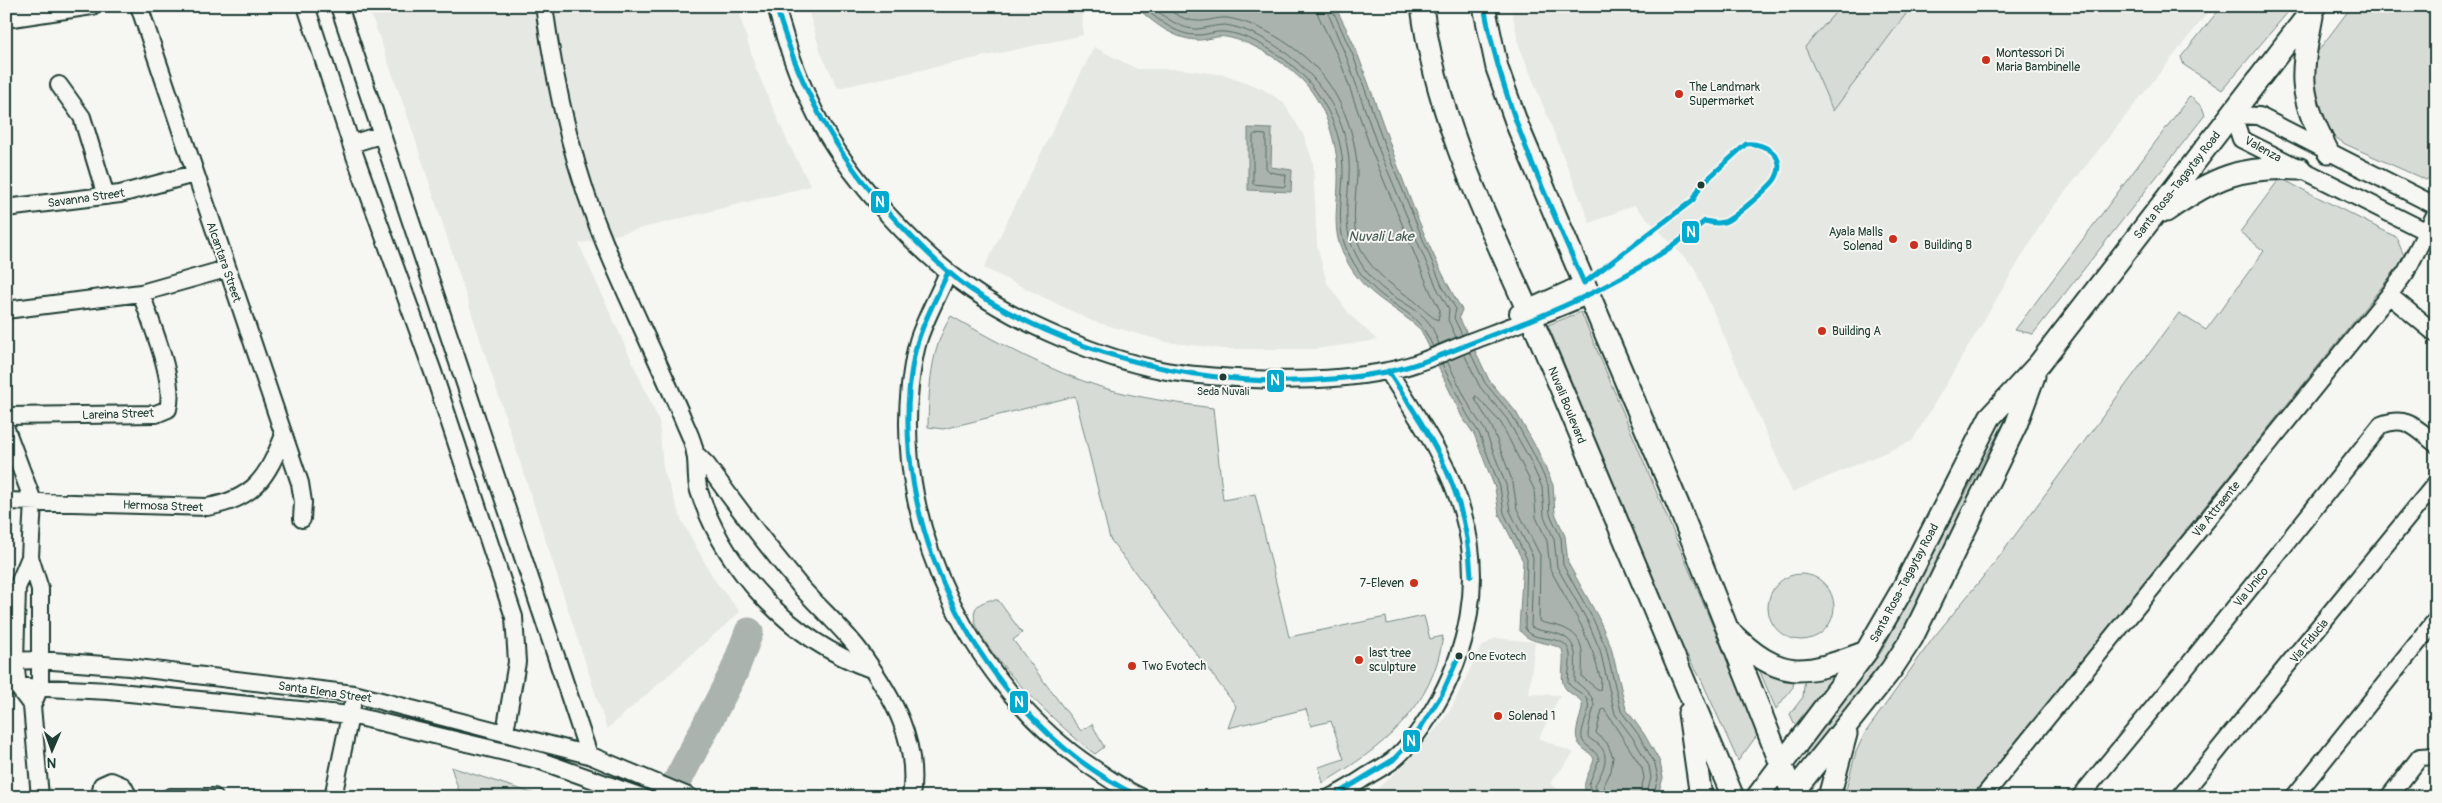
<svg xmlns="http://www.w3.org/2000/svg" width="2442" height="803" font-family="Pangolin,sans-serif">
  <rect width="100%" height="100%" fill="#f6f6f2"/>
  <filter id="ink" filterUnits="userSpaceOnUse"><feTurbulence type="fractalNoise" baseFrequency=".02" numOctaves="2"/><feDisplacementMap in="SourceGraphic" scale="10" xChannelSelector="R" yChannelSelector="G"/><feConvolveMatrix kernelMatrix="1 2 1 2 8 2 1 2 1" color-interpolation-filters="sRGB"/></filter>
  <g filter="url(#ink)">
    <!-- built -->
    <path fill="#e6e8e4" d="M368 6H739L741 20 756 69 789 145 811 186 579 244 659 421 663 469 682 521 715 581 740 612 607 729 407 114Z
      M807 6H1082L1083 35 838 88 821 53Z
      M1511 6H2213L2046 216 1912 441 1792 492 1694 267 1634 205 1590 223 1519 45Z
      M1094 47 1137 69H1180L1226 75 1263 89 1283 102 1303 134 1313 162 1317 246 1327 283 1350 315 1377 340 1316 349H1224L1167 342 1092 321 984 268Z
      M1495 638 1535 642 1529 694 1560 695 1539 738 1574 753 1550 783 1567 797H1368L1406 763 1442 722 1451 709 1480 648Z"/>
    <!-- green -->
    <path fill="#d6dbd6" stroke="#7a8c85" d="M1841 6H1912L1833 111 1805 47Z
      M2222 6H2293L2222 90 2184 65 2181 57Z
      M2352 6H2436V173L2426 180 2345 144 2328 132 2310 86 2315 55Z
      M2190 96 2202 107 2205 115 2033 334 2015 330Z
      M2280 178 2396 237 2405 258 1971 797H1844L1856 752 1865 733 1934 637 1996 561 2179 313 2206 330 2264 251 2240 232Z
      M1581 312 1758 734 1738 761 1701 679 1682 646 1548 325Z
      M951 316C1000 344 1049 371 1104 388 1139 398 1176 403 1213 408L1223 500 1255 494 1289 637 1386 617 1387 624 1424 616 1430 639 1443 636C1433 709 1382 748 1323 783L1319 767 1344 759 1331 721 1311 726 1306 709 1228 728 1236 706 1110 539 1075 396 943 429 928 427C929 388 930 350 951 316Z
      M2011 409 1915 610 1888 658 1812 756 1807 755 1806 751 1881 652Z
      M1768 607a33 33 0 1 1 66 0a33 33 0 1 1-66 0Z
      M990 600H998L1022 633 1013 640 1081 731 1092 724 1104 747 1095 754C1071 737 964 640 975 610 977 604 984 602 990 600Z
      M1754 658 1795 676 1793 687 1776 709Z
      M1838 671 1795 725 1790 714 1803 697 1805 676Z
      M451 767 544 797H461Z"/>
    <!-- water -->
    <path fill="#aab3ae" stroke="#72847d" d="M1135 6H1335C1343 23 1353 40 1359 58 1391 142 1416 232 1462 310L1459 317 1489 380 1516 412 1538 451 1553 485 1555 513 1565 536 1568 563 1598 617 1611 647 1626 709 1644 734 1660 762 1663 778 1657 797H1589C1578 784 1591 773 1594 759 1591 752 1584 751 1580 745 1570 733 1584 715 1582 702 1578 697 1570 694 1566 689 1558 681 1566 660 1562 649 1548 641 1527 644 1519 629L1523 561 1499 514 1495 488 1474 434 1462 417 1421 330C1389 301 1361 295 1342 251 1331 227 1339 198 1338 173 1337 141 1325 105 1304 82 1284 62 1254 42 1226 37 1216 35 1206 41 1196 40 1171 38 1153 22 1135 6Z
      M1248 128 1272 129 1271 167 1292 170 1291 192 1248 190Z"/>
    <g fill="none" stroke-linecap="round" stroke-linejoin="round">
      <!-- shore -->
      <path stroke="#576c65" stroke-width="1" d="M1142 6C1157 19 1177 36 1198 35 1207 35 1215 31 1224 32 1247 34 1271 49 1289 63 1322 89 1344 132 1343 175 1342 199 1336 227 1347 250 1355 268 1368 285 1384 297 1409 315 1420 317 1433 347
        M1152 6C1163 17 1182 30 1198 29 1207 28 1215 25 1225 25 1248 28 1274 43 1292 58 1327 85 1352 131 1349 176 1348 199 1343 226 1353 248 1360 265 1372 281 1387 292 1401 302 1419 309 1430 324 1434 330 1436 338 1439 344
        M1163 6C1173 13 1185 21 1197 21 1207 22 1217 17 1227 18 1260 23 1296 46 1318 70 1342 97 1358 139 1357 175 1356 197 1351 221 1358 242 1367 267 1388 283 1409 297 1419 303 1428 316 1438 320L1440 310 1430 291 1372 152 1341 63 1318 15 1317 6
        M1325 6 1348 61 1379 150 1437 288 1449 309 1448 320 1456 337
        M1331 6 1354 58 1385 147 1442 286 1456 309 1454 318 1462 335
        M1255 134 1266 135V168L1270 172 1286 175 1285 187 1253 184V136Z
        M1470 352 1485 383 1512 415 1533 453 1548 485 1550 514 1561 538 1563 565 1593 619 1606 648 1621 711 1640 737 1655 764 1658 778 1653 797
        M1464 354 1480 387 1507 419 1528 456 1542 487 1544 516 1554 539 1557 567 1588 622 1600 650 1615 714 1635 741 1649 766 1651 778 1646 797
        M1447 361 1472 411 1485 430 1506 485 1510 511 1533 557 1531 627C1536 630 1543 631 1550 632 1581 638 1575 656 1575 681 1607 707 1589 704 1588 737 1591 740 1595 742 1598 744 1612 756 1602 772 1595 785L1598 797
        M1442 364 1467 414 1479 433 1500 487 1504 513 1527 559 1525 628C1533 645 1566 631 1570 654 1571 663 1568 673 1568 682 1572 690 1581 691 1586 698 1594 710 1580 725 1582 738 1583 746 1596 749 1599 759L1589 784 1592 797
        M1476 396 1501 423 1534 489 1536 517 1547 541 1550 569 1581 625 1593 653 1601 680 1600 691 1582 677C1582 653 1587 635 1558 626 1551 624 1545 624 1539 621L1540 555 1517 509 1513 483 1492 427 1475 399Z
        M1606 797 1604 785 1611 771 1613 757 1607 743 1596 733 1602 710 1604 709 1642 768 1644 778 1639 797"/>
      <!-- river -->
      <path stroke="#aab3ae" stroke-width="29" d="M669 797 734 672 749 632"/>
      <!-- minor casing -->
      <g stroke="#1f3d34" stroke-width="20">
        <path id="minor" d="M139 6 300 483 303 502 302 519
          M306 6 355 156 433 372 514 617 517 662 505 732
          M339 6 589 755
          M544 6C555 87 573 168 605 244 630 305 660 364 685 424 689 433 694 443 695 453 698 465 695 478 699 491 725 571 792 641 871 669
          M776 6C787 48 802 90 823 128 856 185 918 253 972 290 1022 325 1101 358 1161 370 1191 376 1222 377 1252 379 1297 381 1342 380 1387 371 1416 366 1444 352 1472 341 1512 326 1551 312 1589 295
          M6 19 92 6
          M59 85 82 117 106 196
          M351 144 380 135
          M6 208 120 194 194 174
          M2427 232 2241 139 2233 115 2259 116 2436 206
          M948 272C939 294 927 315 919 338 914 353 912 370 910 386 894 529 974 689 1093 768 1108 778 1123 789 1141 797
          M2389 295 2436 334
          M6 310 141 293 226 269
          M1518 313 1584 283
          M6 416 156 414 168 409C176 380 151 324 141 293
          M6 429 33 501 30 557 17 588 15 661 18 687 32 706
          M696 454 707 465C737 507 768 547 800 586 819 608 846 631 862 654 893 697 919 742 911 797
          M6 501 207 507C255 499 267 477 284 435
          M30 557 40 589V687L32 706 40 797
          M6 661 40 660 129 667 354 694 589 755 690 797
          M6 686 109 691 351 715 538 760 642 797
          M100 797 102 785 111 781 123 786 129 797
          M170 797H214
          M333 797 352 706
          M1331 797C1343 792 1353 785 1364 778 1373 772 1384 767 1393 760 1409 747 1422 728 1433 710 1468 652 1483 582 1463 514 1449 462 1417 417 1388 371
          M1983 797 2389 295 2406 272 2436 213
          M2080 797 2182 673 2381 425C2407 415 2416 428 2436 444
          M2180 797 2436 483
          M2294 797 2436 620
          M2389 797 2420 757 2436 756"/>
      </g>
      <!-- major casing -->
      <g stroke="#1f3d34" stroke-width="25">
        <path id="major" d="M1422 6C1437 126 1495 234 1542 343 1606 494 1670 645 1733 797
          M1484 6 1497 68 1518 127 1679 507 1794 797
          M2312 16C2300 80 2298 92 2328 152
          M2166 211C2215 177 2239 166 2300 169
          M1730 632C1781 682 1803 676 1866 652
          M1689 713 1701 797
          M1757 797 1866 652 1902 590 1990 417 2039 364 2315 6
          M1789 797 1891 670 1912 638 2016 425 2034 376
          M1829 797 1846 734"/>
      </g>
      <!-- minor -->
      <use href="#minor" stroke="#f6f6f2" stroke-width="16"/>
      <!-- major -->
      <use href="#major" stroke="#f6f6f2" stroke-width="21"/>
      <!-- bus-1 casing -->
      <g stroke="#f6f6f2" stroke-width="9">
        <path id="bus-1" d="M776 6C802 96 841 164 906 231 926 252 946 272 970 289 993 305 1019 318 1045 330 1151 377 1272 393 1386 372 1427 364 1466 344 1505 330 1575 304 1647 270 1705 221 1712 223 1717 224 1724 222 1732 220 1770 187 1775 179 1788 157 1766 142 1746 144L1701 185 1693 200 1584 283C1544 192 1502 104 1484 6
          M948 272C936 300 920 326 914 356 881 524 986 724 1140 797
          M1388 371C1434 441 1467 490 1471 576
          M1332 797 1393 760 1414 738 1442 694 1459 656"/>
      </g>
      <!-- bus-1 -->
      <use href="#bus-1" stroke="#00a9ce" stroke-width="5"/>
    </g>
  </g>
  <!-- markers -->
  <g fill="#c8321e" stroke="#f6f6f2" stroke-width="2">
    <circle cx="1986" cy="60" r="5"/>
    <circle cx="1679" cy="94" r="5"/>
    <circle cx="1893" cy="239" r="5"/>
    <circle cx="1914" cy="245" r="5"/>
    <circle cx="1822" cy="331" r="5"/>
    <circle cx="1414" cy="583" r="5"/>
    <circle cx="1359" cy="660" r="5"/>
    <circle cx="1132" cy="666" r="5"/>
    <circle cx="1498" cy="716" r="5"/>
  </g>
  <g fill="#1f3d34" stroke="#f6f6f2" stroke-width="2">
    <circle cx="1701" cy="185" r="4.5"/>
    <circle cx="1223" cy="377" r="4.5"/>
    <circle cx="1459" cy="656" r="4.5"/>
  </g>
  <g text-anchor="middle" stroke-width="4" stroke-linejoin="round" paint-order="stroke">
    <!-- bus labels -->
    <g font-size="11" fill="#1f3d34" stroke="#f6f6f2">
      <text x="1223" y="395">Seda Nuvali</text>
      <text x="1468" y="660" text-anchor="start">One Evotech</text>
    </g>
    <!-- poi labels -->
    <g font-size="12" fill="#1f3d34" stroke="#f6f6f2" text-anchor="start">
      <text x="1996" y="57">Montessori Di<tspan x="1996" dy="14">Maria Bambinelle</tspan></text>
      <text x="1689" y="91">The Landmark<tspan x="1689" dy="14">Supermarket</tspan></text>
      <text x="1883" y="236" text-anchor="end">Ayala Malls<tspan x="1883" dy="14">Solenad</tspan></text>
      <text x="1924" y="249">Building B</text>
      <text x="1832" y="335">Building A</text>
      <text x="1404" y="587" text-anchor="end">7-Eleven</text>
      <text x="1369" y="657">last tree<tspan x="1369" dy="14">sculpture</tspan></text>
      <text x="1142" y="670">Two Evotech</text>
      <text x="1508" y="720">Solenad 1</text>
    </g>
    <!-- street labels -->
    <g font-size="12" fill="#1f3d34" stroke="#f6f6f2">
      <text transform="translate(2263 149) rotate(29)" y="4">Valenza</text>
      <text transform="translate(2177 185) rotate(-52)" y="4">Santa Rosa-Tagaytay Road</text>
      <text transform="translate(86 198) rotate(-8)" y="4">Savanna Street</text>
      <text transform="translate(224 262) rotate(71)" y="4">Alcantara Street</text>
      <text transform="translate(1567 405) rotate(68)" y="4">Nuvali Boulevard</text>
      <text transform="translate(118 414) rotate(-2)" y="4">Lareina Street</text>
      <text transform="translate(163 506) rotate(2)" y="4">Hermosa Street</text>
      <text transform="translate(2216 509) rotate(-51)" y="4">Via Attraente</text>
      <text transform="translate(1904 583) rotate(-62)" y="4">Santa Rosa-Tagaytay Road</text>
      <text transform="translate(2251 587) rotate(-51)" y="4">Via Unico</text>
      <text transform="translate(2309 641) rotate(-51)" y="4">Via Fiducia</text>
      <text transform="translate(325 692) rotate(8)" y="4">Santa Elena Street</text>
    </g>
    <!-- water labels -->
    <g font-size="14" font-style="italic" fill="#425a52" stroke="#f6f6f2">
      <text x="1381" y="241">Nuvali Lake</text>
    </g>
  </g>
  <g stroke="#f6f6f2" stroke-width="2">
    <rect x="870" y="190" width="20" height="24" rx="5" fill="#00a9ce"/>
    <rect x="1681" y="220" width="19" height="24" rx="5" fill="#00a9ce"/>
    <rect x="1266" y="369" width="19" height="24" rx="5" fill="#00a9ce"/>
    <rect x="1009" y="690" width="20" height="24" rx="5" fill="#00a9ce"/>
    <rect x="1402" y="729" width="19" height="24" rx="5" fill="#00a9ce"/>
  </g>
  <g font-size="14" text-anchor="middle" font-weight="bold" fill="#fff">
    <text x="880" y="207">N</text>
    <text x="1691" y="237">N</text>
    <text x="1275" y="385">N</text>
    <text x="1019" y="707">N</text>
    <text x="1411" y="746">N</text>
  </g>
  <!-- margin -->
  <rect width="2442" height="803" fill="none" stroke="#f6f6f2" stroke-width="25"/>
  <rect x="12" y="12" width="2417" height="778" fill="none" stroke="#1f3d34" stroke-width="2" filter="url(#ink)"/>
  <!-- north arrow -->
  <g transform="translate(52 750) rotate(182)" stroke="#f6f6f2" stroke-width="4" paint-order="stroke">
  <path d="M0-4L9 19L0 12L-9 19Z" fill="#1f3d34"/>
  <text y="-8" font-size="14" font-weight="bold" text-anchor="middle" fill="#1f3d34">N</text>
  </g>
</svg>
